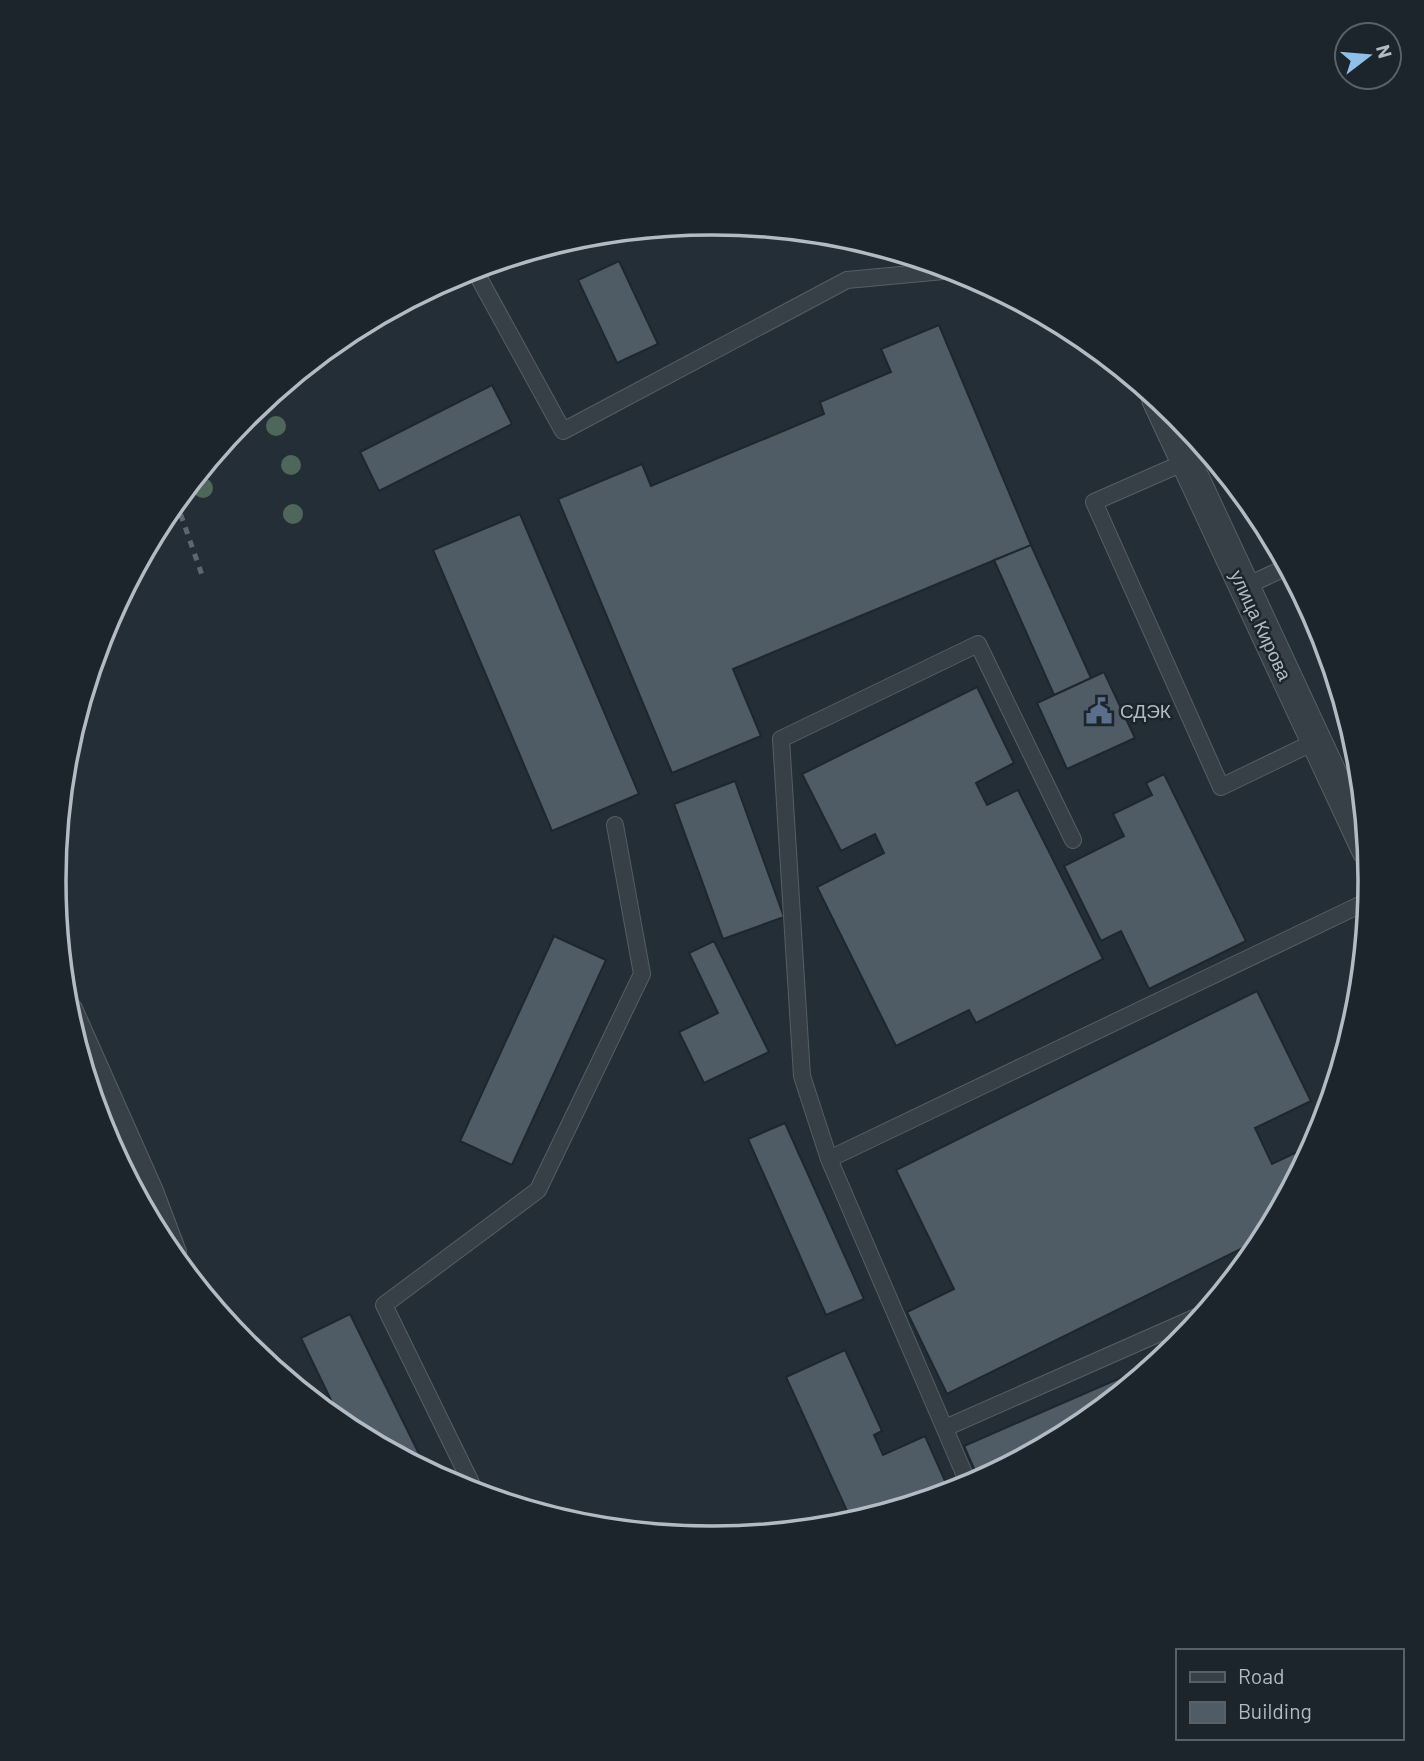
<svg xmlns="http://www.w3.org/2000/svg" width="1424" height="1761" font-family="Barlow,sans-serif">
  <rect width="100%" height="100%" fill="#242e36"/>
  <!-- building -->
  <path fill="#4f5b65" stroke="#1e272e" stroke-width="2" d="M619 261 658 344 617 363 578 280Z
    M939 325 1031 545 733 669 761 736 672 773 558 499 642 464 651 486 824 414 820 402 891 372 881 349Z
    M492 385 512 424 379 491 360 452Z
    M520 514 639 794 552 831 433 550Z
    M1031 545 1091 678 1054 695 994 560Z
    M1104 672 1135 738 1067 769 1037 703Z
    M977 687 1014 763 976 783 987 805 1018 790 1103 959 976 1023 969 1010 896 1046 817 887 884 853 875 834 841 851 802 774Z
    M1164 774 1246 941 1149 989 1121 931 1101 941 1064 866 1124 836 1113 814 1152 795 1146 783Z
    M735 781 784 917 723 939 674 804Z
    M554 936 606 960 512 1165 460 1141Z
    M714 941 769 1052 704 1083 679 1032 718 1013 689 953Z
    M1257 991 1311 1101 1255 1128 1272 1164 1314 1144 1263 1238 947 1394 907 1312 954 1289 896 1170Z
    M785 1123 864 1299 826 1315 748 1139Z
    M350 1314 427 1470 343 1425 301 1338Z
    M845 1350 882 1431 874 1435 883 1455 925 1436 950 1492 852 1522 786 1377Z
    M1134 1372 1137 1378 1077 1428 979 1480 964 1446Z"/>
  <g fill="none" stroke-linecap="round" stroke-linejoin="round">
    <!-- service casing -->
    <g stroke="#555e65" stroke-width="18">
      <path id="service" d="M474 269 563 431 847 280 954 270
        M1185 462 1094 502 1221 787 1316 741
        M1244 587 1287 567
        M829 1159 1368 901
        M945 1428 1203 1314
        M969 1485 829 1159 802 1076 781 739 978 644 1073 840
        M476 1493 384 1305 538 1190 642 974 615 825"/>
    </g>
    <!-- minor casing -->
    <g stroke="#555e65" stroke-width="32">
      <path id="minor" d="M1157 399 1367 850
        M68 1012 148 1192 171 1253"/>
    </g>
    <!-- service -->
    <use href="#service" stroke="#374047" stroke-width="16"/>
    <!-- minor -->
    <use href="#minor" stroke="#374047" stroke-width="30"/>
    <!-- rail -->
    <path stroke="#5e6770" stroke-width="5" stroke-dasharray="7 7" stroke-linecap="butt" d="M176 501 202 575"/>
  </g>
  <!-- trees -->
  <g fill="#4f675a">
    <circle cx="276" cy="426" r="10"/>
    <circle cx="291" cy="465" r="10"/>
    <circle cx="203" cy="488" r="10"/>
    <circle cx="293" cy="514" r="10"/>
  </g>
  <!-- icons -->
  <defs>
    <g id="civic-bare" transform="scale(2.1)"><path d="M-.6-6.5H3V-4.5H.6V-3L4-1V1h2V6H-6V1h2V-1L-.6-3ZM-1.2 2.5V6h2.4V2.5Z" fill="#5c6f8a" stroke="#1c252c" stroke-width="2.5" paint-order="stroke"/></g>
  </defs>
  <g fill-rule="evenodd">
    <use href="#civic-bare" x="1099" y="711"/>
  </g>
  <g text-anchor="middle" stroke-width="5" stroke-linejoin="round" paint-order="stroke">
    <!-- street labels -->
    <g font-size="19" fill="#b2bbc3" stroke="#1c252c">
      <text transform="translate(1261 625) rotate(65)" y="7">улица Кирова</text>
    </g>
    <!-- poi labels -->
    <g font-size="19" fill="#b2bbc3" stroke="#1c252c" text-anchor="start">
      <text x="1120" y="718">СДЭК</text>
    </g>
  </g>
  <!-- crop -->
  <path d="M0 0H1424V1761H0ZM711 235H713A645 645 0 0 1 1358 880V881A645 645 0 0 1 713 1526H711A645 645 0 0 1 66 881V880A645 645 0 0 1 711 235Z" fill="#1c252c" fill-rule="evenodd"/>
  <path fill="none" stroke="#b2bbc3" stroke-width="3.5" d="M711 235H713A645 645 0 0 1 1358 880V881A645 645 0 0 1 713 1526H711A645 645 0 0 1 66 881V880A645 645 0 0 1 711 235Z"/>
  <!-- legend -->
  <rect x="1176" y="1649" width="228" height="91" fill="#1c252c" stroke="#586168" stroke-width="2"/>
  <rect x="1190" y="1672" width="35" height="10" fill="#374047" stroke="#586168" stroke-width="2"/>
  <text x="1238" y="1684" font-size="21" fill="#b2bbc3">Road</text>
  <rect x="1190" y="1702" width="35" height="21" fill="#4f5b65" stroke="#586168" stroke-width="2"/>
  <text x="1238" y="1719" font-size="21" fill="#b2bbc3">Building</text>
  <!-- north arrow -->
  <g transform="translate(1368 56) rotate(74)"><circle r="33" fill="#1c252c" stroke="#586168" stroke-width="2"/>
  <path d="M0-5L12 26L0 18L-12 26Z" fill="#90bfea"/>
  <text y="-10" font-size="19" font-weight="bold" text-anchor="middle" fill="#b2bbc3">N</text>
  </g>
</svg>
